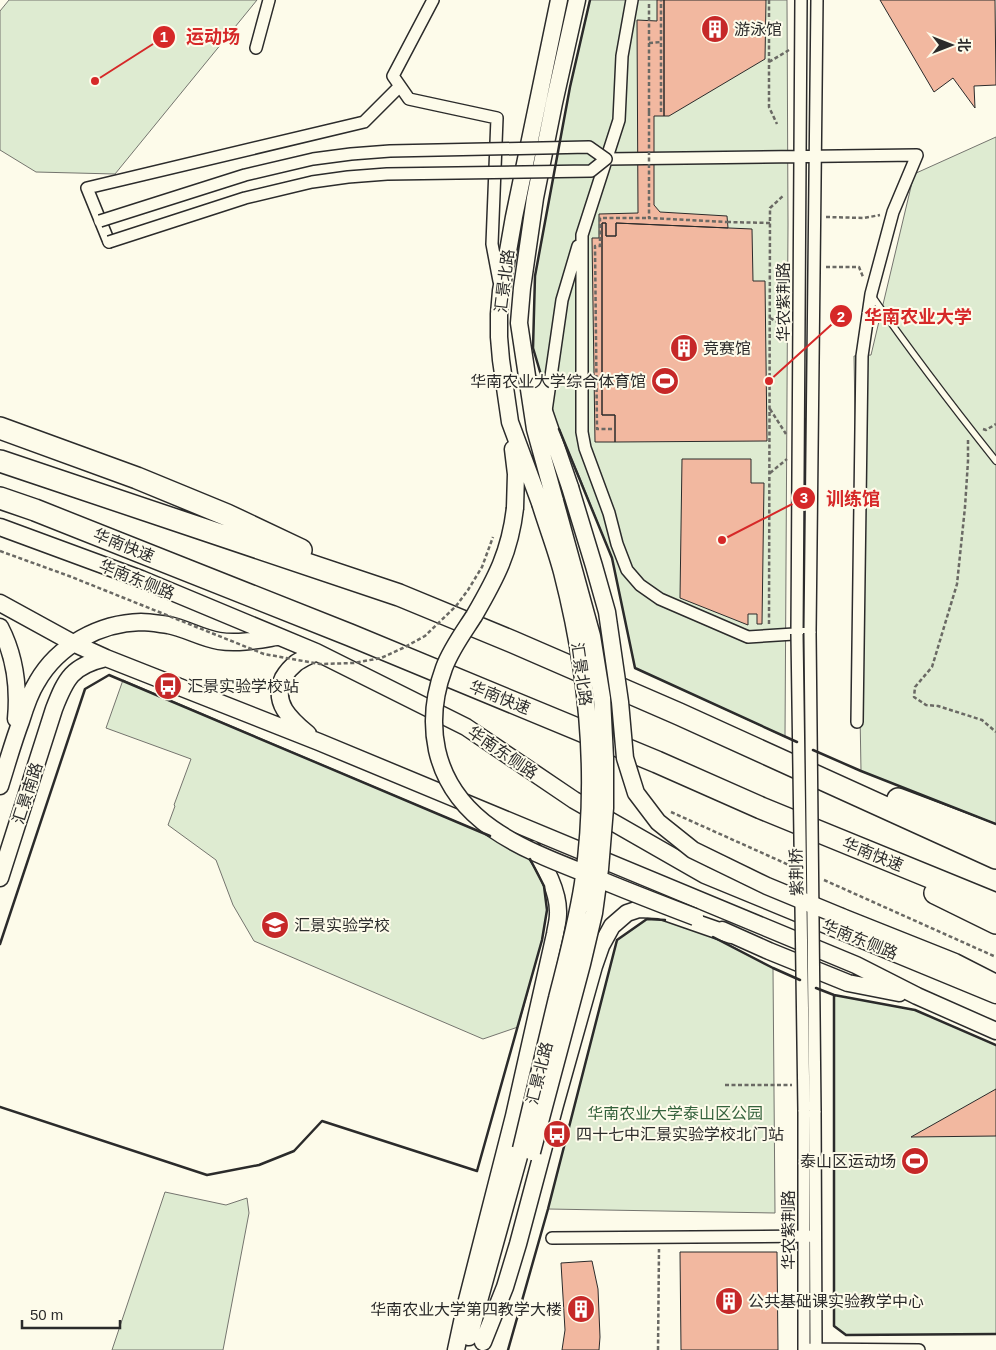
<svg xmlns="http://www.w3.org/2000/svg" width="996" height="1350" font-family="Arial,'Noto Sans SC',sans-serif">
  <rect width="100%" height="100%" fill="#fdfbea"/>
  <!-- green -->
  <path fill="#deebd1" stroke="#74746e" d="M9 0H257L115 174 36 172 0 150V11Z
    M590 0H787L788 224 785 737 635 668 612 558 580 478 552 413 533 348 535 276 570 87Z
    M996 137V824L861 771 854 356 871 355 914 174Z
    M123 680 526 851 544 886 547 910 542 940 518 1027 483 1039 254 941 233 905 216 860 168 825 175 806 174 805 191 759 106 728Z
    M647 919 682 920 773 968 775 1213 548 1209 617 940Z
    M834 995 915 1010 996 1045V1334L846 1335 834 1326Z
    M165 1192 226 1205 247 1198 249 1213 223 1350H112Z"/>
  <!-- building -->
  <path fill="#f2b8a0" stroke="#2b2b2b" d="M657 0H664V116H654V205L660 212 727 216 728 228 616 223V236H606V223H602V415H615V442H595L592 238H599V214L638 213 637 20 657 21Z
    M664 0H766L765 59 669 116H664Z
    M880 0H995L996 85 974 86 975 108 953 78 934 92Z
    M602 223H606V236H616V223L752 229 753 281H765L767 441 615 442V415H602Z
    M682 459H751V483H764L762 624H757V614H748V625L680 598Z
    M996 1089V1136L911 1137Z
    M680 1252H777L778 1350H681Z
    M592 1261 598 1289 600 1337 599 1350H562L565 1330 561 1263Z"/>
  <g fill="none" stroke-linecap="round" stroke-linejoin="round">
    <!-- lane casing -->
    <g stroke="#2b2b2b" stroke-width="8">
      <path id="lane" d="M872 296C911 352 953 407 996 461"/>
    </g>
    <!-- street casing -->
    <g stroke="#2b2b2b" stroke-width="14">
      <path id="street" d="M433 0 393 76 409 99 497 118 492 244 499 281
        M632 0 622 56 619 120 582 235V432L585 448 609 513 617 544 627 570 640 585 660 599 748 637 810 633 817 0
        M256 48 269 0
        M606 159 917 155 893 212 871 294 862 356 857 722
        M109 242 87 188 364 122 400 86
        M546 411 562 300 578 246
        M797 634 801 0
        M815 1111 816 1350
        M552 1238 815 1236
        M809 1349 919 1350
        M804 1350V1110"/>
    </g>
    <!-- secondary casing -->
    <g stroke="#2b2b2b" stroke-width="19">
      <path id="secondary" d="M535 385 570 487
        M513 449 516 474 515 508
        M555 501 535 429 519 323 522 288 535 198 554 103 577 0
        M540 503 510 422 501 360 499 337V314L501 291 514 217 559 0
        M0 527 141 579 316 652 466 727 574 800 705 875 996 995
        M0 603 73 643 106 658 319 742 856 965 917 996 996 1031
        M0 627C15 656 19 687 16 719
        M308 734C290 719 272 703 283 678 286 673 291 667 296 663 302 659 309 656 316 652
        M0 786C7 764 13 742 21 721 25 708 30 693 37 682 58 645 100 623 141 622 150 622 160 624 168 625 185 628 201 638 219 641 238 644 258 640 276 637
        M0 878 54 709C66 678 72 666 106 658
        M842 917 955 962 996 983
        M722 930 769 951 848 983 899 993
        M469 1337 521 1149
        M483 1342 505 1287 518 1244 555 1105 594 966 601 946 612 926 627 913 639 909 659 910 731 935
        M456 1350 465 1308 514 1116 555 934C556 927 558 921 558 914 559 893 545 864 532 849"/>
    </g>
    <!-- highway casing -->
    <g stroke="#2b2b2b" stroke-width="24">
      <path id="highway" d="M0 428 137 478 227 515 301 550
        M0 461 399 595 513 642 679 714 996 858
        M0 498 35 510 350 635 657 762 761 808 996 904
        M898 799 996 836
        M935 893 996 923"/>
    </g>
    <!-- path -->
    <path stroke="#6a6964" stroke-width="2.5" stroke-dasharray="4 2.5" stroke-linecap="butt" d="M769 0V107L777 124
      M649 4V112
      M649 43 661 42
      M769 62 789 50
      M661 112V0
      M826 217 864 218 880 215
      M727 222 770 223
      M826 267H859L863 277
      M770 318 788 328
      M770 409 786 434
      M612 429H597L595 246H600V218H649
      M983 429 986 430 996 424
      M968 440V461L965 507 957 584 932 667 915 687 914 697 926 705 938 706 982 720 996 732
      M770 473 787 459
      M769 624 770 208 784 195
      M671 812 789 865
      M824 880 996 957
      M725 1085H792
      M658 1350 659 1249"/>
    <!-- lane -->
    <use href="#lane" stroke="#fdfbea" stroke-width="5.5"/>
    <!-- street -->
    <use href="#street" stroke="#fdfbea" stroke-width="11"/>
    <!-- secondary -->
    <use href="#secondary" stroke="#fdfbea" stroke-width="16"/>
    <!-- highway -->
    <use href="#highway" stroke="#fdfbea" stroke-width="21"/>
    <!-- street-bridge casing -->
    <g stroke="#2b2b2b" stroke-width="14" stroke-linecap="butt">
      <path id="street-bridge" d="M100 221 245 175 313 159 351 154 390 151 589 147 606 159 591 171 387 174 348 177 312 182 245 198 109 242
        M810 633 815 1111
        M797 634 804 1110"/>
    </g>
    <!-- secondary-bridge casing -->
    <g stroke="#2b2b2b" stroke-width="19" stroke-linecap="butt">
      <path id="secondary-bridge" d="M570 487 594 566 607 612 620 702 625 758 636 793 658 822 693 850 767 886 842 917
        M515 508C510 552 496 578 474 616 463 633 451 649 444 668 434 695 431 722 437 750 454 826 529 851 594 877 627 891 661 904 695 917
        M521 1149C533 1098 545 1048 557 998 567 960 577 922 583 883 598 779 588 673 562 572 556 549 547 526 540 503
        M532 1152 582 964 594 913 600 869 605 808V758L602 698 592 636 555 501"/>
    </g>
    <!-- path-bridge -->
    <path stroke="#6a6964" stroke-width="2.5" stroke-dasharray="4 2.5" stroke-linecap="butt" d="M649 112V218L727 222
      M0 551 69 576 264 654 320 664 354 663 381 658 403 648 425 636 456 606 468 590 482 567 493 537"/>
    <!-- street-bridge -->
    <use href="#street-bridge" stroke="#fdfbea" stroke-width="11"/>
    <!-- secondary-bridge -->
    <use href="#secondary-bridge" stroke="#fdfbea" stroke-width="16"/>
    <!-- wall -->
    <path stroke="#2b2b2b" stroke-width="2.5" d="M544 385 533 348 535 276 570 87 590 0
      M559 429 612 558 635 668 797 742
      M813 750 861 771 996 824
      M713 937 773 968 800 980
      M0 944 85 689 109 675 490 836
      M816 988 834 995 915 1010 996 1045
      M834 996V1326L846 1335 996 1334
      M0 1107 207 1175 259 1165 294 1151 322 1121 477 1171 542 940 547 910 544 886 530 859
      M508 1350 548 1209 617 940 647 919 665 920"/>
  </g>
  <!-- icons -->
  <defs>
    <g id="building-disc" transform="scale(1.4375)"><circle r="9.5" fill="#c62828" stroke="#fdfbea"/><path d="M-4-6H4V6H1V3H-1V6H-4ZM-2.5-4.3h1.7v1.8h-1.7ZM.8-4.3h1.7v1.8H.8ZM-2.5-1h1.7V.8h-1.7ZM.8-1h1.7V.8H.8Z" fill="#fff"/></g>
    <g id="stadium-disc" transform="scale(1.4375)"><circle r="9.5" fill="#c62828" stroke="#fdfbea"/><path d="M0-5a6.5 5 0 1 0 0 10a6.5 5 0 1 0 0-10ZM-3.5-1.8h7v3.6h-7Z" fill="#fff"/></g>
    <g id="bus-disc" transform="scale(1.4375)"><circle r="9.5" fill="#c62828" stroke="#fdfbea"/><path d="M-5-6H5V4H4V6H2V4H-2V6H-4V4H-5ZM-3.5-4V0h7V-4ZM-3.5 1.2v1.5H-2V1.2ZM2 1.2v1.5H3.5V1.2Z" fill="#fff"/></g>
    <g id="school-disc" transform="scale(1.4375)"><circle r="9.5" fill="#c62828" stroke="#fdfbea"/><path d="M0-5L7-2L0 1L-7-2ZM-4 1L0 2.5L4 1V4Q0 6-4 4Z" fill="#fff"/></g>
  </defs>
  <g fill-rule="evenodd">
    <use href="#building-disc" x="715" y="29"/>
    <use href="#building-disc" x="684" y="348"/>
    <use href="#stadium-disc" x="665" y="381"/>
    <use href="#bus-disc" x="168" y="686"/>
    <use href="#school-disc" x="275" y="925"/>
    <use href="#bus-disc" x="557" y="1134"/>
    <use href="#stadium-disc" x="915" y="1161"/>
    <use href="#building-disc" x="729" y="1301"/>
    <use href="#building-disc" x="581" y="1309"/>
  </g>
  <g text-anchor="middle" stroke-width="4" stroke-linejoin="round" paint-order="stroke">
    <!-- poi labels -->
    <g font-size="16" fill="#2b2b2b" stroke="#fdfbea" text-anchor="start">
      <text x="734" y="35">游泳馆</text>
      <text x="703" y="354">竞赛馆</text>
      <text x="646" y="387" text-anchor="end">华南农业大学综合体育馆</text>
      <text x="187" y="692">汇景实验学校站</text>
      <text x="294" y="931">汇景实验学校</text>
      <text x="576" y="1140">四十七中汇景实验学校北门站</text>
      <text x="896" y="1167" text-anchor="end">泰山区运动场</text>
      <text x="748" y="1307">公共基础课实验教学中心</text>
      <text x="562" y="1315" text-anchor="end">华南农业大学第四教学大楼</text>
    </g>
    <!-- street labels -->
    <g font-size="16" fill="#2b2b2b" stroke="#fdfbea">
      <text transform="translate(504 281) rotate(-83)" y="6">汇景北路</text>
      <text transform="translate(783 302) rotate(-90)" y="6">华农紫荆路</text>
      <text transform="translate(124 545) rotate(22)" y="6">华南快速</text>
      <text transform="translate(137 579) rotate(22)" y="6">华南东侧路</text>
      <text transform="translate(582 674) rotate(82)" y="6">汇景北路</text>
      <text transform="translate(500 697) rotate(22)" y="6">华南快速</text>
      <text transform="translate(503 752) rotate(34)" y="6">华南东侧路</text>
      <text transform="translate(27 793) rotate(-72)" y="6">汇景南路</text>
      <text transform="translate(873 854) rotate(22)" y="6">华南快速</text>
      <text transform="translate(796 872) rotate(-91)" y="6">紫荆桥</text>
      <text transform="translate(860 939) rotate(22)" y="6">华南东侧路</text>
      <text transform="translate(539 1073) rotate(-76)" y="6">汇景北路</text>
      <text transform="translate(788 1230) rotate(-90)" y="6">华农紫荆路</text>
    </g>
    <!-- park labels -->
    <g font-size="16" fill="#34623c" stroke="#fdfbea">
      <text x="675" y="1119">华南农业大学泰山区公园</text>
    </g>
  </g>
  <!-- callouts -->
  <path fill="none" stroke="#d62828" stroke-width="2" d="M95 81L164 37M769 381L841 316M722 540L804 498"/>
  <g fill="#d62828" stroke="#fdfbea" stroke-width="2">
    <circle cx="95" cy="81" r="5"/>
    <circle cx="769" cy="381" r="5"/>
    <circle cx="722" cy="540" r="5"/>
    <circle cx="164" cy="37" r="12"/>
    <circle cx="841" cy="316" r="12"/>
    <circle cx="804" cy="498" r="12"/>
  </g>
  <g font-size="15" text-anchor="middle" font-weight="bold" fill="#fff">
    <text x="164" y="42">1</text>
    <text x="841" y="322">2</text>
    <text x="804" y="503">3</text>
  </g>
  <g font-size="18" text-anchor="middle" font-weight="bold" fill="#d62828" stroke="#fdfbea" stroke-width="4" stroke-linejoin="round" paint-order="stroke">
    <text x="213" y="43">运动场</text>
    <text x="918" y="323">华南农业大学</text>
    <text x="853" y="505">训练馆</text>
  </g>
  <!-- north arrow -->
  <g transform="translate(951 45) rotate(90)" stroke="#fdfbea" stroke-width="4" paint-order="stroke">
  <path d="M0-4L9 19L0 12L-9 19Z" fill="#2b2b2b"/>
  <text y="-8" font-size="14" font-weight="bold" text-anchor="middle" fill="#2b2b2b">北</text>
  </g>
  <!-- scale -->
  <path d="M22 1320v8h98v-8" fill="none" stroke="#2b2b2b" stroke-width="2.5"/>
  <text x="30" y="1320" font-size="15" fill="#2b2b2b" stroke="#fdfbea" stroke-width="4" paint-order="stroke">50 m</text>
</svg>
